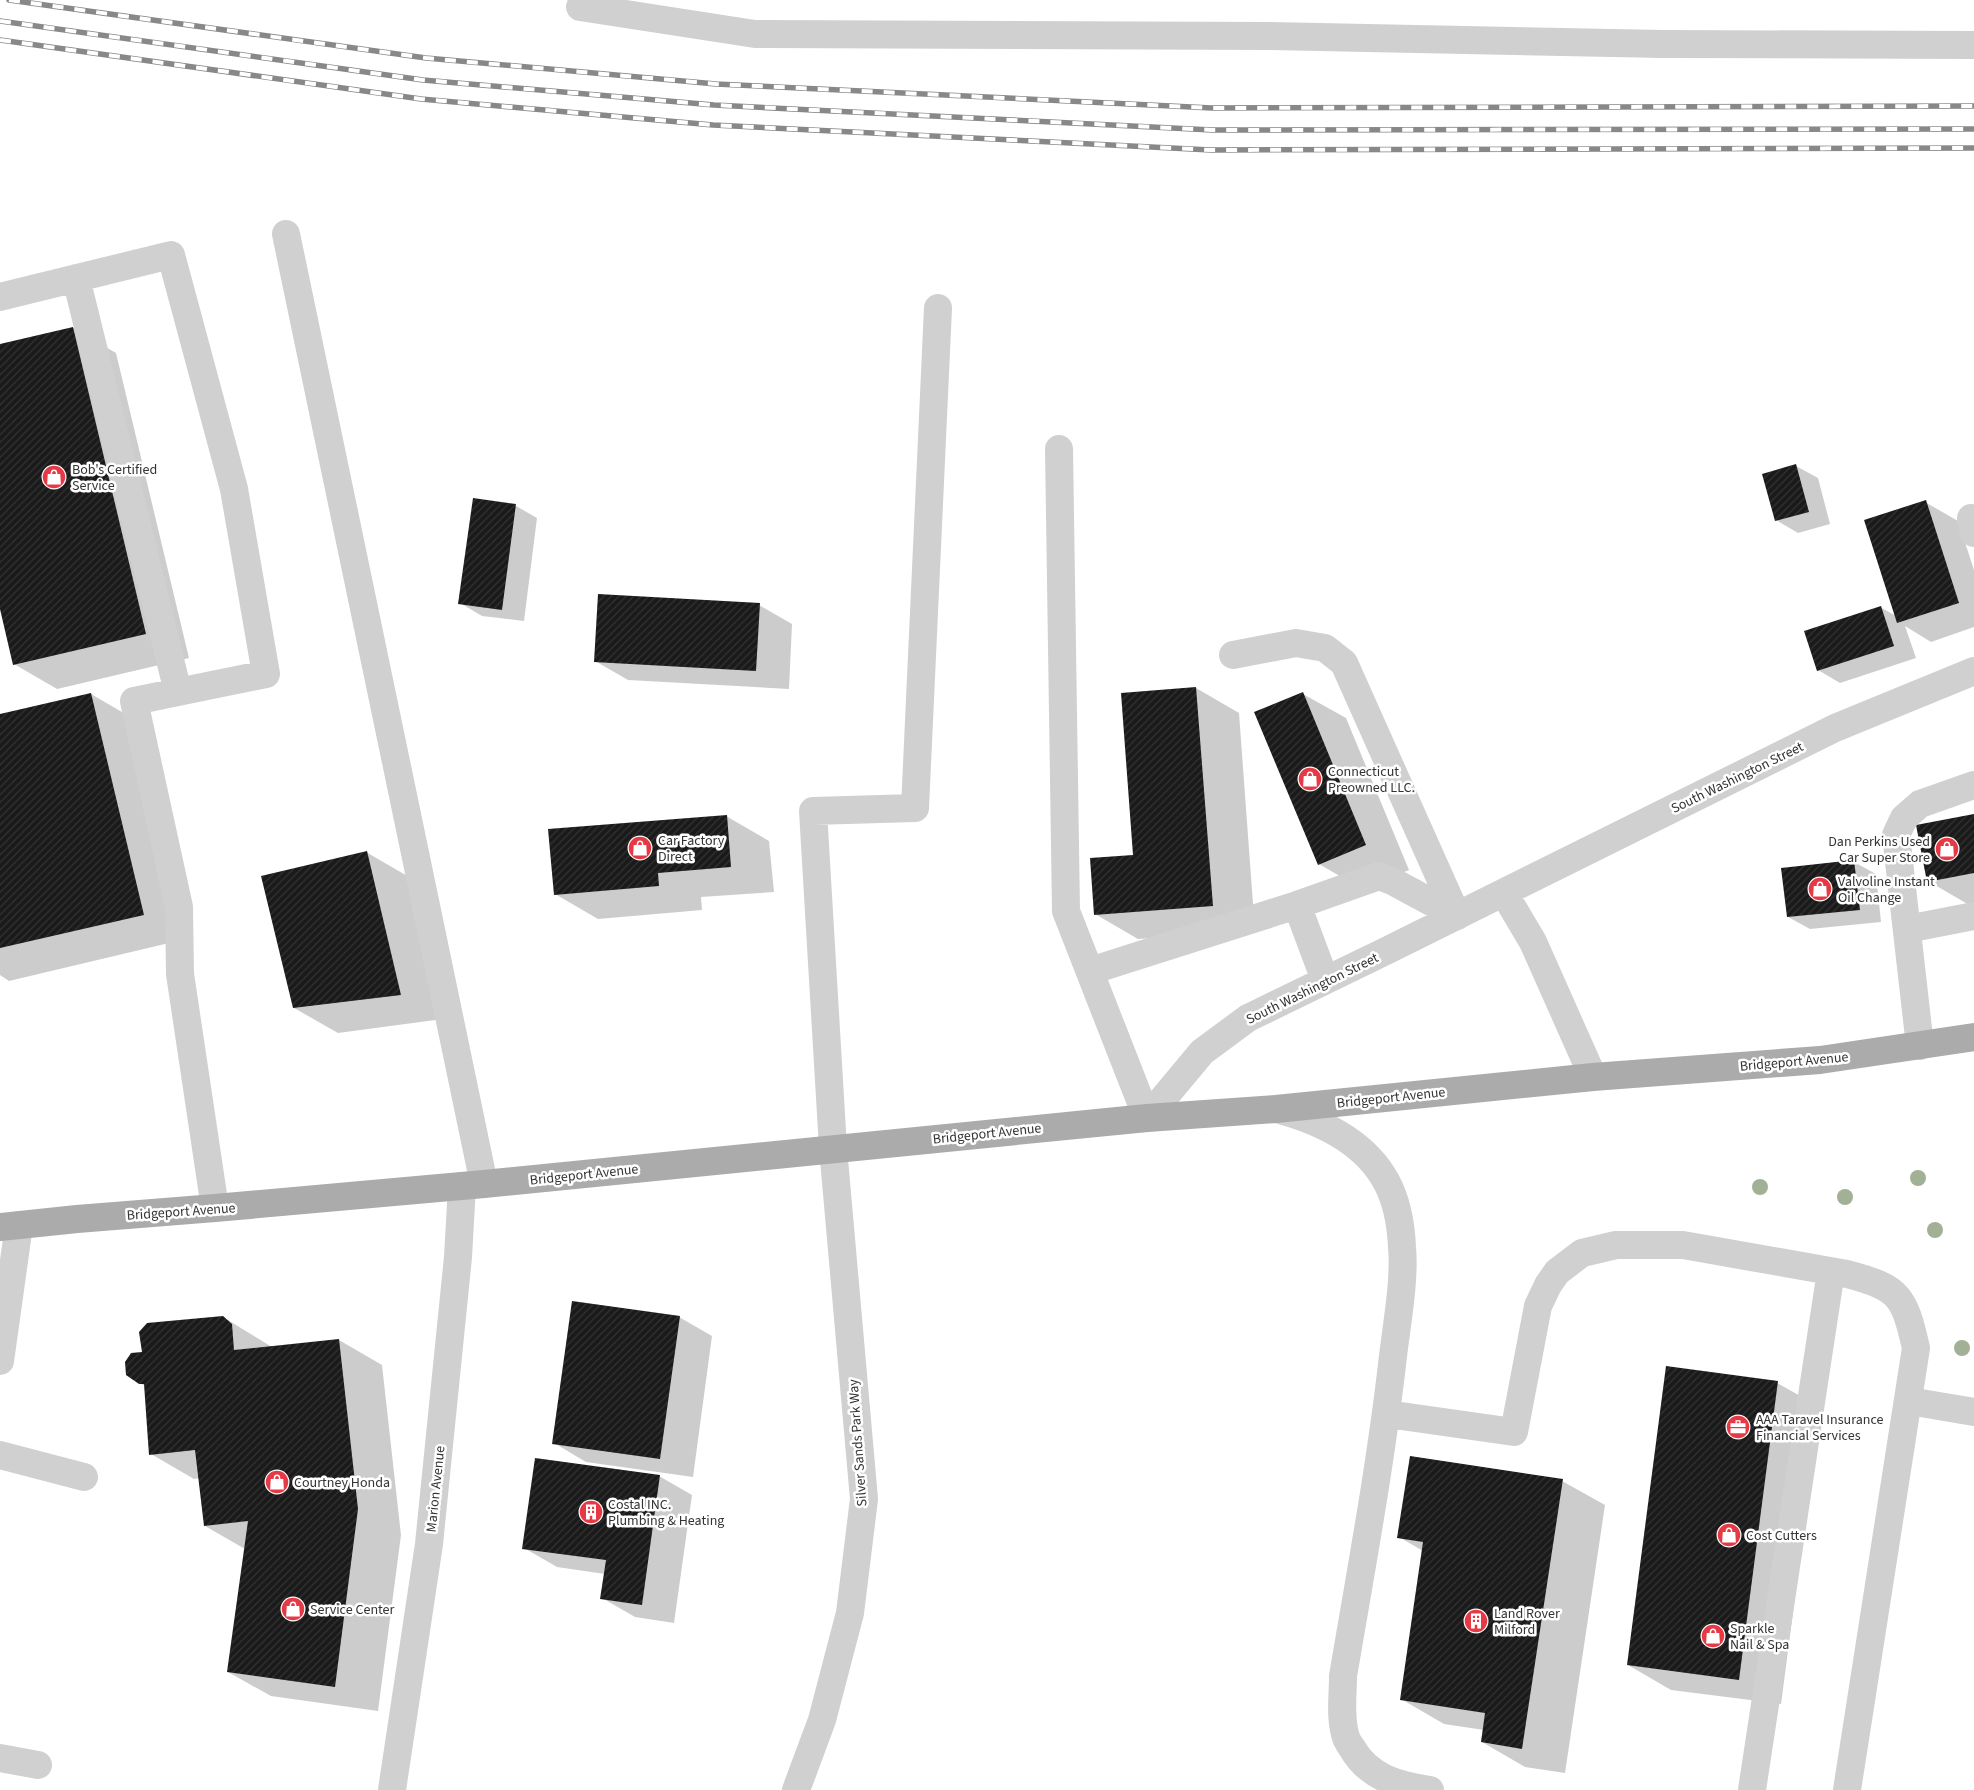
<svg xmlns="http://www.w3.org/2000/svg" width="1974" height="1790" font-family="'Source Sans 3',sans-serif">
  <defs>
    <pattern id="building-hatch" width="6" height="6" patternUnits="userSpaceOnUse" patternTransform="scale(1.25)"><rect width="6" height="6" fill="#1a1a1a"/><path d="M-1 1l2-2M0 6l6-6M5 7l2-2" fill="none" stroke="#333"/></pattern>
  </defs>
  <rect width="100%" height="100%" fill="#fff"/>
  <!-- shadow -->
  <path fill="#0003" d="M73 328 116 353 189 658 57 689 14 664 0 604V345Z
    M1796 466 1818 478 1830 524 1798 533 1776 520Z
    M1925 502 1958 521 1974 570V627L1931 642 1905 626 1916 658 1840 683 1818 670 1880 607 1896 616Z
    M516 506 537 518 524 621 482 616 460 603Z
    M759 605 792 624 789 689 628 680 595 661Z
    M1196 688 1239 713 1255 931 1138 939 1095 914 1134 856Z
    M91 694 134 719 186 939 9 981 0 975V715Z
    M1303 694 1346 718 1409 870 1362 889 1319 864Z
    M1974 815V906H1971L1928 881Z
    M726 816 769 841 774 892 701 897 702 910 598 919 555 894Z
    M366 852 409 877 443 1019 338 1033 294 1008Z
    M1854 862 1876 874 1881 922 1810 929 1788 917Z
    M223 1317 272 1347 339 1340 382 1365 401 1535 378 1711 271 1696 228 1672 245 1549 205 1526 200 1478 194 1479 151 1454 145 1386 140 1383 143 1353Z
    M679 1317 712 1336 693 1477 586 1462 554 1443Z
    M1777 1383 1820 1407 1781 1704 1671 1690 1628 1665Z
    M659 1476 692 1495 674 1623 635 1617 602 1598 605 1574 557 1567 524 1548Z
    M1562 1481 1605 1505 1565 1773 1525 1767 1482 1742 1484 1730 1444 1724 1401 1699 1423 1551 1399 1537Z"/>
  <!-- building -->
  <path fill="url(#building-hatch)" d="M73 327 146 634 13 665 0 609V344Z
    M1796 464 1809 512 1775 521 1762 474Z
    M473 498 516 504 502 610 458 604Z
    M1926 500 1959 603 1897 623 1864 520Z
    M598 594 760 603 756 671 594 662Z
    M1881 606 1894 646 1817 671 1804 631Z
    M1196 687 1213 906 1094 915 1090 858 1133 855 1121 693Z
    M1303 692 1366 845 1318 865 1254 712Z
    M91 693 144 915 0 948V714Z
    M1974 814V873L1927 882 1916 825Z
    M727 815 731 867 658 873 659 886 554 895 548 829Z
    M367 851 401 995 293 1008 261 876Z
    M1854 860 1860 910 1787 917 1781 868Z
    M572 1301 680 1316 660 1459 552 1444Z
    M223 1316 232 1324 234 1350 339 1339 358 1509 335 1687 227 1672 248 1521 204 1526 195 1450 149 1455 144 1384H139L126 1375 125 1362 131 1353 142 1352 139 1332 147 1323Z
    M1666 1366 1778 1381 1739 1680 1627 1665Z
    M1410 1456 1563 1479 1522 1749 1481 1742 1485 1713 1400 1700 1423 1542 1397 1538Z
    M535 1458 660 1475 642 1605 600 1599 606 1560 522 1549Z"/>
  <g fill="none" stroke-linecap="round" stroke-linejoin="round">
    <!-- minor -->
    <path stroke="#d0d0d0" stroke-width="28" d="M580 7 755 34 1270 36 1663 44 1974 45
      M286 234 484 1184
      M76 278 178 692
      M0 297 171 255 234 489 266 674 134 701 179 907 180 974 215 1208
      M1059 449 1066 911 1147 1118 1202 1052 1248 1018 1388 950 1835 728 1974 671
      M1971 518 1974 533
      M1233 655 1296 643 1325 648 1344 663 1457 916
      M1504 893 1533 942 1593 1077
      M1297 905 1379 876 1392 881 1457 916
      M1907 929 1974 916
      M1090 971 1297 905 1325 980
      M1920 1046 1896 835 1904 818 1920 804 1974 785
      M1276 1109C1318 1120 1364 1141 1386 1181 1397 1201 1401 1225 1402 1247 1405 1279 1397 1323 1393 1356 1381 1463 1361 1570 1343 1676 1343 1695 1340 1716 1345 1734 1346 1739 1349 1744 1352 1748 1369 1778 1398 1785 1430 1790
      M0 1361 19 1225
      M1909 1401 1974 1412
      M1387 1414 1514 1432 1538 1306 1548 1285 1557 1272 1582 1253 1616 1245H1683L1847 1274C1900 1288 1904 1296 1916 1348L1847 1790
      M0 1455 84 1477
      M0 1758 38 1765
      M392 1790 429 1544 458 1257 462 1186
      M796 1790 822 1720 850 1613 864 1499 833 1148 813 811 915 808 938 308
      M1752 1790 1831 1271"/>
    <!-- major -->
    <path stroke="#ababab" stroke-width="28" d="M0 1227 77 1219 215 1208 484 1184 1147 1118 1276 1109 1593 1077 1820 1060 1974 1037"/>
    <!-- rail casing -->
    <g stroke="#888" stroke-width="5.5">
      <path id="rail" d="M9 0 426 58 716 84 1212 108 1974 106
        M0 21 423 80 714 105 1212 130 1974 129
        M0 40 421 99 713 125 1211 150 1974 148"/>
    </g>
    <!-- rail -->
    <use href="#rail" stroke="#fff" stroke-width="4" stroke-dasharray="11" stroke-linecap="butt"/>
  </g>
  <!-- trees -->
  <g fill="#a2b095">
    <circle cx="1918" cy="1178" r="8"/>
    <circle cx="1760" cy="1187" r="8"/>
    <circle cx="1845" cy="1197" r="8"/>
    <circle cx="1935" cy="1230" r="8"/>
    <circle cx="1962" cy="1348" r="8"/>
  </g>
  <!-- icons -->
  <defs>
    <g id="shop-disc" transform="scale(1.25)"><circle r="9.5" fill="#e63946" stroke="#fff"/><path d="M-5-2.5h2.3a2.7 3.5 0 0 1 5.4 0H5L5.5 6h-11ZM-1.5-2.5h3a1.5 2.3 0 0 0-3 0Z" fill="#fff"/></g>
    <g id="office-disc" transform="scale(1.25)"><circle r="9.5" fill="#e63946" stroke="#fff"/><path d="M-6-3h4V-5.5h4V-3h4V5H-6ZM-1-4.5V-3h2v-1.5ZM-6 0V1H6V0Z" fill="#fff"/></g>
    <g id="building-disc" transform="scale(1.25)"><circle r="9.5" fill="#e63946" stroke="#fff"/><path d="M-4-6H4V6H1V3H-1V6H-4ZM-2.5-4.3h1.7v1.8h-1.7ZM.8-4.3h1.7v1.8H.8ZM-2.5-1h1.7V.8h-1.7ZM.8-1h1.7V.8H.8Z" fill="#fff"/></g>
  </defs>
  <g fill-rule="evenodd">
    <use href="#shop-disc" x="54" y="477"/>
    <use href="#shop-disc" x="1310" y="779"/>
    <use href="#shop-disc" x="640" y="848"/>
    <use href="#shop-disc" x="1947" y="849"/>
    <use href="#shop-disc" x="1820" y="889"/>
    <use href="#office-disc" x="1738" y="1427"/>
    <use href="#shop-disc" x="277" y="1482"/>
    <use href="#building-disc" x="591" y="1512"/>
    <use href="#shop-disc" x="1729" y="1535"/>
    <use href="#shop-disc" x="293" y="1609"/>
    <use href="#building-disc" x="1476" y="1621"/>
    <use href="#shop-disc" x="1713" y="1636"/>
  </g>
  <g text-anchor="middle" stroke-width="5" stroke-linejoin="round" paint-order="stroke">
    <!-- poi labels -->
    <g font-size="14" fill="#333" stroke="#fff" text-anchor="start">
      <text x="72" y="474">Bob's Certified<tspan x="72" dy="16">Service</tspan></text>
      <text x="1328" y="776">Connecticut<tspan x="1328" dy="16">Preowned LLC.</tspan></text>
      <text x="658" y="845">Car Factory<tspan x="658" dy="16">Direct</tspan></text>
      <text x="1930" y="846" text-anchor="end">Dan Perkins Used<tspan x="1930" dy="16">Car Super Store</tspan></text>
      <text x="1838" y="886">Valvoline Instant<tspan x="1838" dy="16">Oil Change</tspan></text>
      <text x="1756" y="1424">AAA Taravel Insurance<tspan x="1756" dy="16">Financial Services</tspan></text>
      <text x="294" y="1487">Courtney Honda</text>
      <text x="608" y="1509">Costal INC.<tspan x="608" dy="16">Plumbing &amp; Heating</tspan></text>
      <text x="1746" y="1540">Cost Cutters</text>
      <text x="310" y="1614">Service Center</text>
      <text x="1494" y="1618">Land Rover<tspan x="1494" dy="16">Milford</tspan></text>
      <text x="1730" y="1633">Sparkle<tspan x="1730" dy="16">Nail &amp; Spa</tspan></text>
    </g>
    <!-- street labels -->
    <g font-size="14" fill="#333" stroke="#fff">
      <text transform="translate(1737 777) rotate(-26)" y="5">South Washington Street</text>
      <text transform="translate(1312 988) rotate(-26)" y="5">South Washington Street</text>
      <text transform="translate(1794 1061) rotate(-5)" y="5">Bridgeport Avenue</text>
      <text transform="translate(1391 1097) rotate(-6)" y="5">Bridgeport Avenue</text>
      <text transform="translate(987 1133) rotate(-6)" y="5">Bridgeport Avenue</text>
      <text transform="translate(584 1174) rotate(-6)" y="5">Bridgeport Avenue</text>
      <text transform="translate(181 1211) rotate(-4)" y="5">Bridgeport Avenue</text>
      <text transform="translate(857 1443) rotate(-94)" y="5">Silver Sands Park Way</text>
      <text transform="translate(435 1489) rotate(-84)" y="5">Marion Avenue</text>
    </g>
  </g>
</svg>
